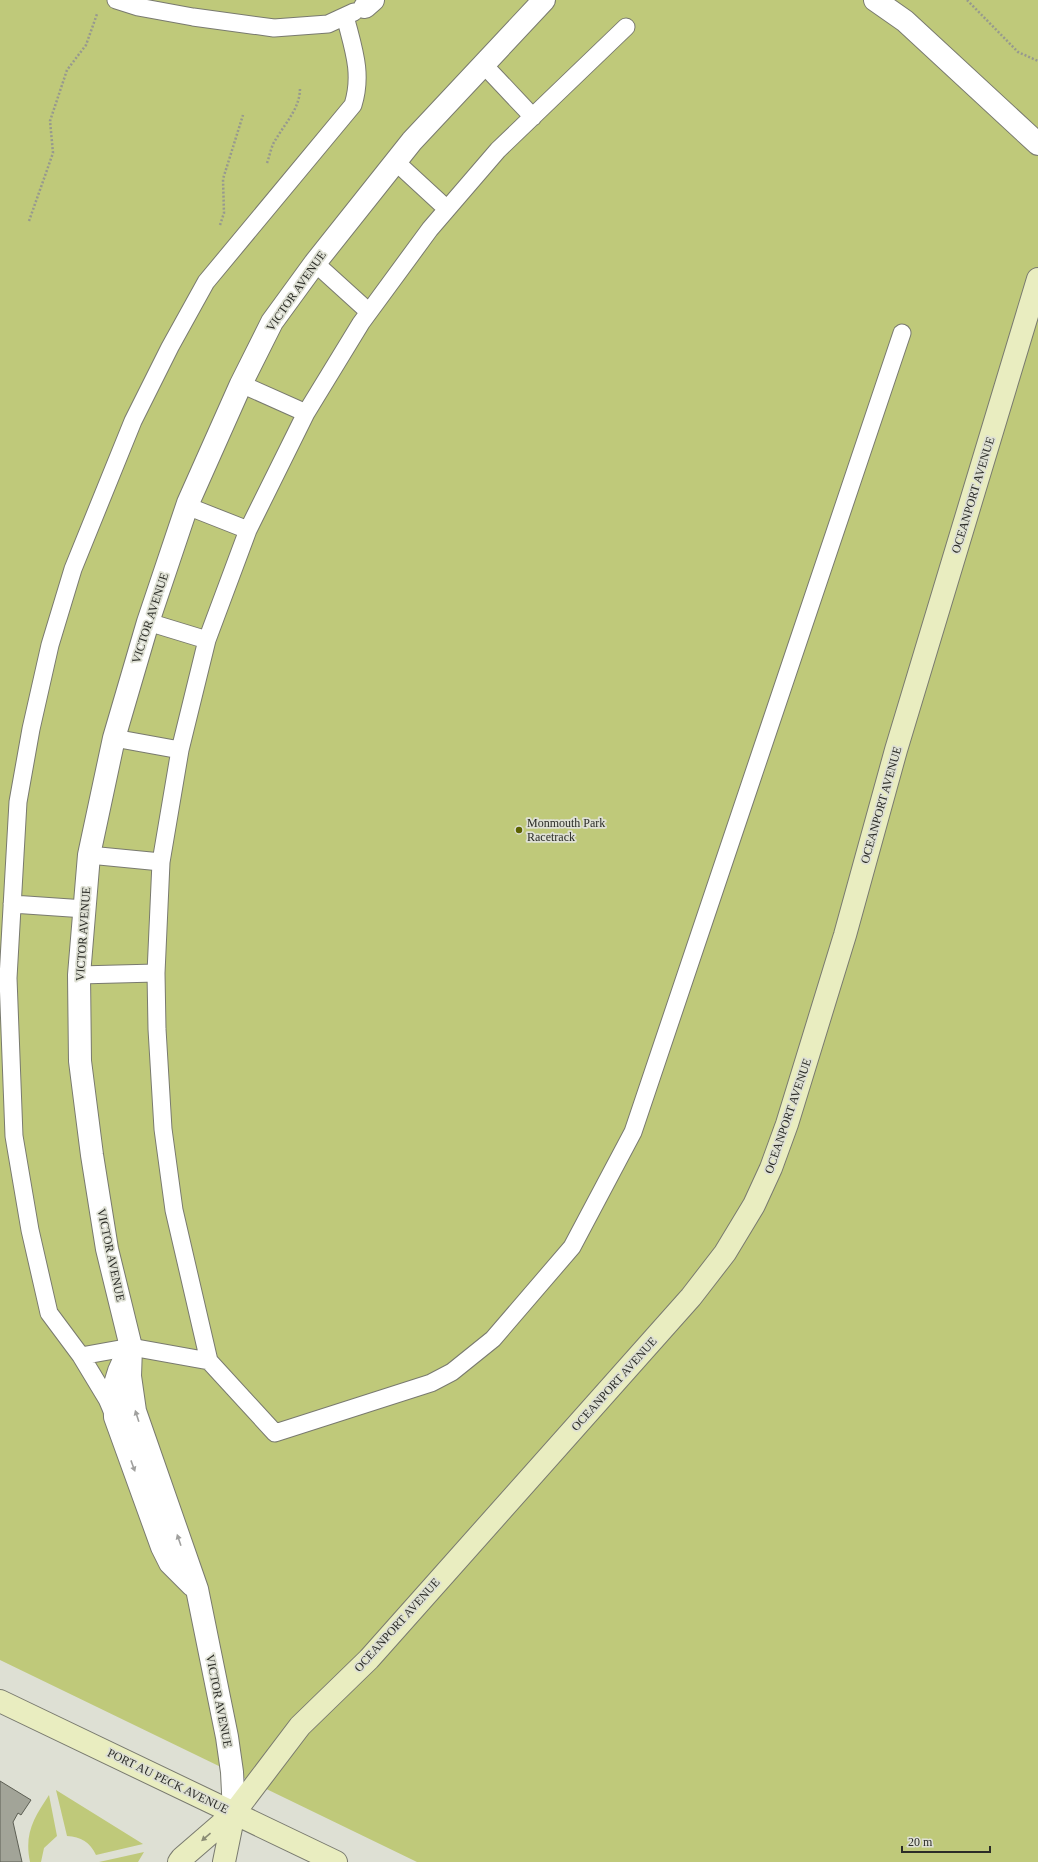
<svg xmlns="http://www.w3.org/2000/svg" width="1038" height="1862" font-family="'Times New Roman',serif">
  <rect width="100%" height="100%" fill="#dee0d4"/>
  <!-- green -->
  <path fill="#bfc97a" d="M0 0H1038V1862H417L0 1660Z
    M56 1790 143 1844 96 1855C90 1842 81 1837 67 1836Z
    M49 1795 57 1836 44 1848 41 1862H30C24 1833 34 1818 49 1795Z
    M144 1852 138 1862H99Z"/>
  <!-- building -->
  <path fill="#a2a498" stroke="#5d5f54" d="M0 1781 31 1800 21 1815 18 1813 13 1822 22 1862H0Z"/>
  <g fill="none" stroke-linecap="round" stroke-linejoin="round">
    <!-- lane casing -->
    <g stroke="#797a6f" stroke-width="19">
      <path id="lane" d="M116 0 138 7 193 17 274 28 328 24 354 12
        M345 16C353 48 363 73 353 105L206 282 170 347 133 421 73 569 50 645 31 729 18 802 8 978 14 1136 30 1230 49 1313 81 1356 131 1347 209 1361 275 1433 431 1383 452 1372 493 1339 572 1247 633 1132 902 333
        M483 64 533 117
        M396 162 447 209
        M315 263 369 312
        M241 384 306 413
        M187 506 248 530
        M148 622 207 640
        M114 738 180 750
        M89 855 161 862
        M12 904 85 909
        M79 975 156 973
        M81 1356 107 1399 113 1413
        M209 1361 174 1210 163 1129 157 1029 156 973 161 862 180 750 207 640 248 530 306 413 361 323 430 229 498 150 626 27"/>
    </g>
    <!-- street casing -->
    <g stroke="#797a6f" stroke-width="24">
      <path id="street" d="M875 0 905 21 1038 144
        M365 7 373 0
        M127 1353 119 1371 114 1387 115 1417 162 1547 170 1563 192 1585
        M234 1813 232 1772 227 1737 197 1589 135 1411 130 1376 131 1347 107 1249 92 1155 80 1061 79 975 89 855 114 738 148 622 188 503 241 384 272 322 315 263 412 141 544 0"/>
    </g>
    <!-- secondary casing -->
    <g stroke="#797a6f" stroke-width="24">
      <path id="secondary" d="M0 1701 336 1862
        M179 1862 182 1858 234 1813 300 1726 369 1659 691 1297 725 1253 754 1205 771 1168 787 1124 845 935 896 750 1038 279
        M224 1862 234 1813"/>
    </g>
    <!-- path -->
    <path stroke="#97998f" stroke-width="2.5" stroke-dasharray="2 2" stroke-linecap="butt" d="M967 0 1018 52 1038 61
      M267 163C270 155 271 146 276 139 286 122 300 108 300 88
      M29 221 53 153 50 121 67 70 86 45 97 14
      M220 225 224 213 223 179 243 115"/>
    <!-- lane -->
    <use href="#lane" stroke="#fff" stroke-width="17"/>
    <!-- street -->
    <use href="#street" stroke="#fff" stroke-width="22"/>
    <!-- secondary -->
    <use href="#secondary" stroke="#e9edc0" stroke-width="22"/>
  </g>
  <!-- one-way arrows -->
  <defs><path id="oneway-solid" d="M-6-.8H1V-3.2L6.5 0L1 3.2V.8H-6Z"/></defs>
  <g fill="#a0a09e">
    <use href="#oneway-solid" transform="translate(137 1416) rotate(-108)"/>
    <use href="#oneway-solid" transform="translate(133 1466) rotate(70)"/>
    <use href="#oneway-solid" transform="translate(179 1540) rotate(-109)"/>
  </g>
  <use fill="#8a8c74" href="#oneway-solid" transform="translate(206 1837) rotate(139)"/>
  <!-- markers -->
  <circle fill="#5b6200" stroke="#dee0d4" stroke-width="1.5" cx="519" cy="830" r="4"/>
  <g text-anchor="middle" stroke-width="3.5" stroke-linejoin="round" paint-order="stroke">
    <!-- street labels -->
    <g font-size="12" fill="#2b2c27" stroke="#dee0d4">
      <text transform="translate(296 291) rotate(-55)" y="4">VICTOR AVENUE</text>
      <text transform="translate(973 495) rotate(-73)" y="4">OCEANPORT AVENUE</text>
      <text transform="translate(150 618) rotate(-72)" y="4">VICTOR AVENUE</text>
      <text transform="translate(881 805) rotate(-74)" y="4">OCEANPORT AVENUE</text>
      <text transform="translate(83 934) rotate(-86)" y="4">VICTOR AVENUE</text>
      <text transform="translate(788 1116) rotate(-71)" y="4">OCEANPORT AVENUE</text>
      <text transform="translate(111 1255) rotate(78)" y="4">VICTOR AVENUE</text>
      <text transform="translate(614 1384) rotate(-48)" y="4">OCEANPORT AVENUE</text>
      <text transform="translate(397 1625) rotate(-48)" y="4">OCEANPORT AVENUE</text>
      <text transform="translate(219 1701) rotate(79)" y="4">VICTOR AVENUE</text>
      <text transform="translate(168 1781) rotate(26)" y="4">PORT AU PECK AVENUE</text>
    </g>
    <!-- poi labels -->
    <g font-size="12" fill="#2b2c27" stroke="#dee0d4" text-anchor="start">
      <text x="527" y="827">Monmouth Park<tspan x="527" dy="14">Racetrack</tspan></text>
    </g>
  </g>
  <!-- scale -->
  <path d="M902 1846v6h88v-6" fill="none" stroke="#2b2c27" stroke-width="2"/>
  <text x="908" y="1846" font-size="12" fill="#2b2c27" stroke="#dee0d4" stroke-width="3" paint-order="stroke">20 m</text>
</svg>
